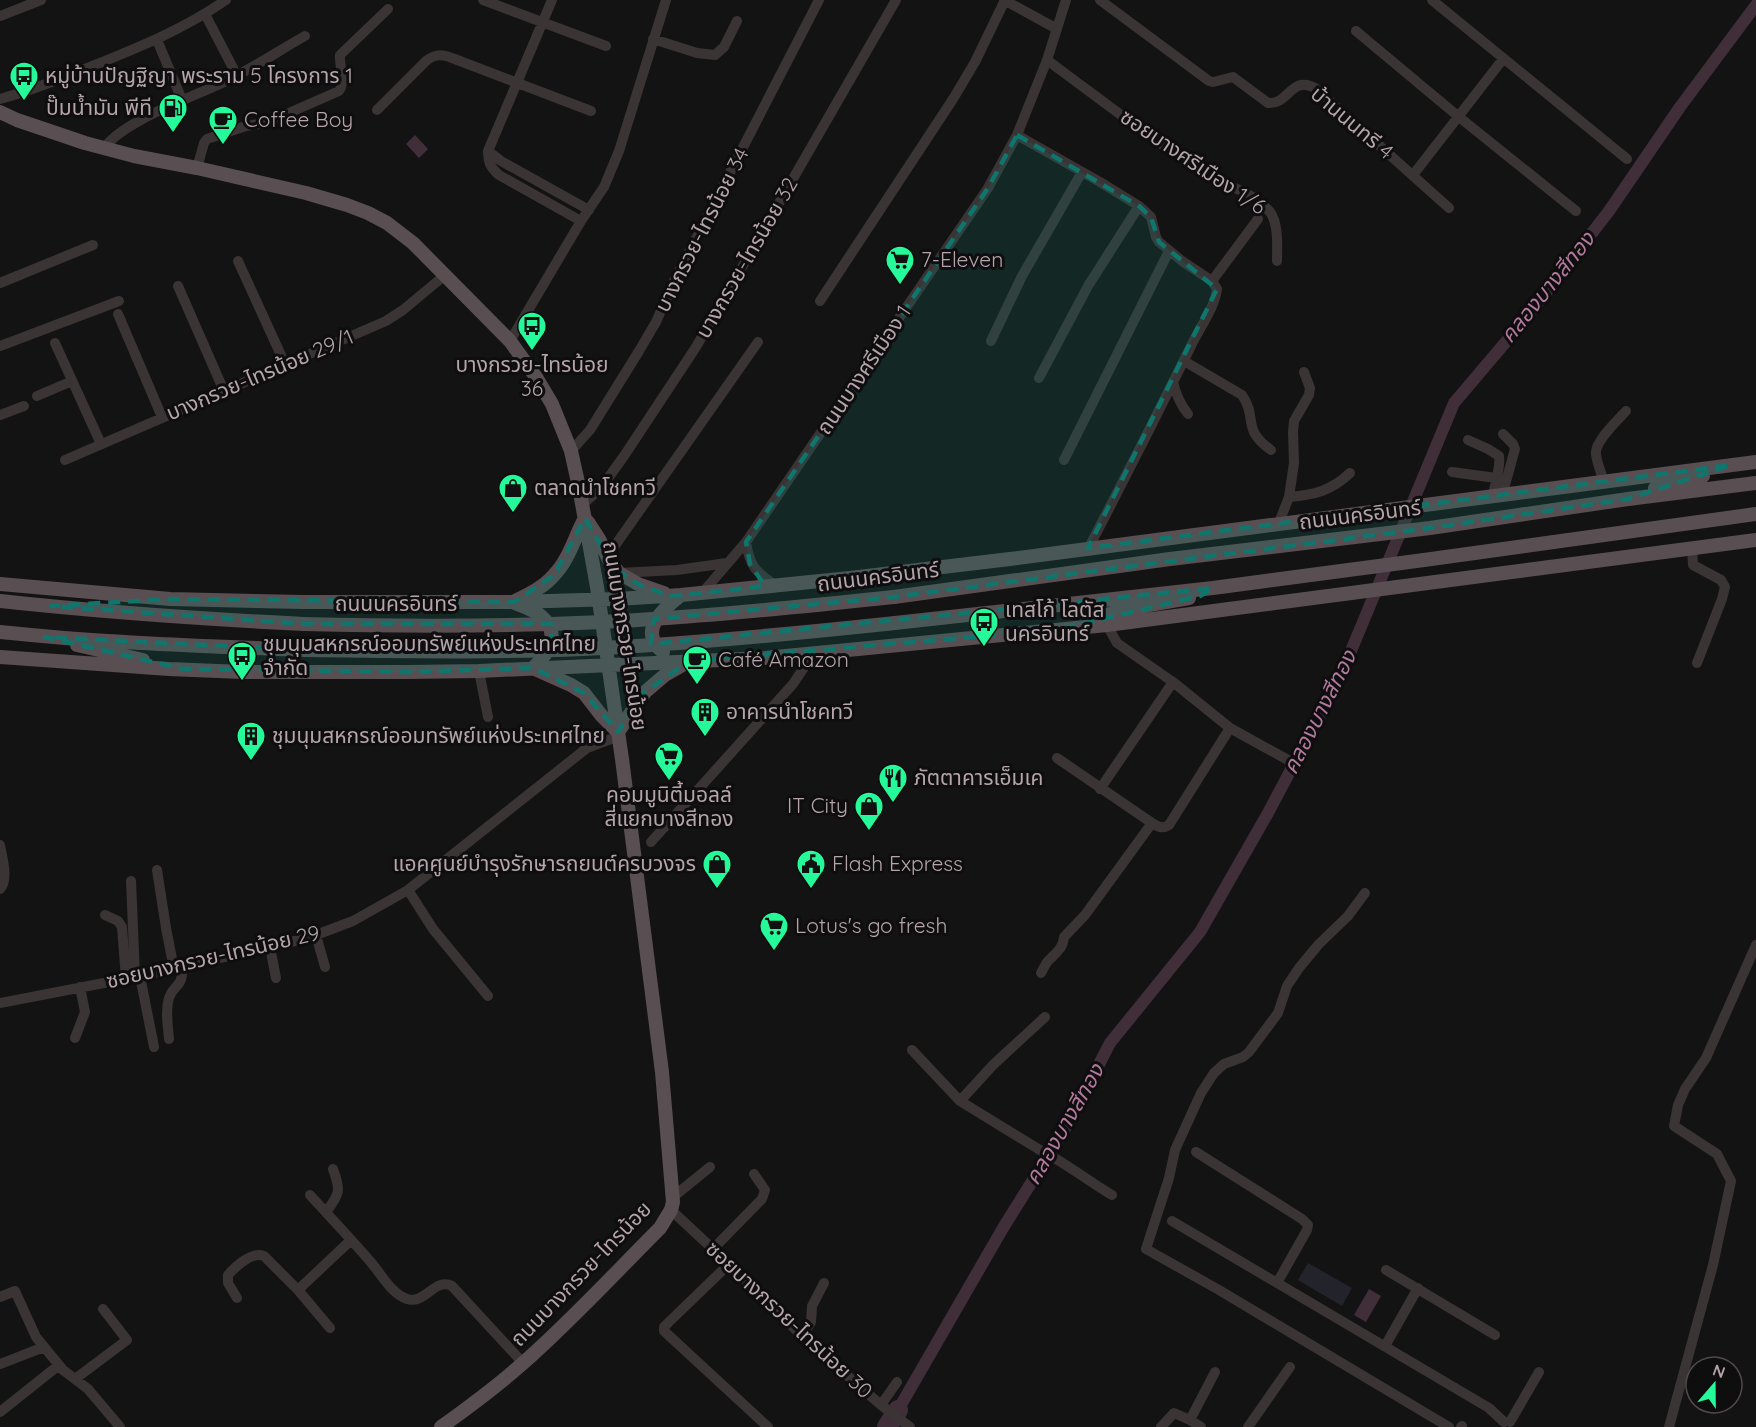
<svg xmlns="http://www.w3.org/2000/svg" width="1756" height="1427" font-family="Quicksand,'Noto Sans Thai',sans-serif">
  <rect width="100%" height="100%" fill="#141313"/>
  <!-- green -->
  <path fill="#23232c" d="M1308 1263 1352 1288 1342 1306 1298 1280Z"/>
  <!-- water -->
  <path fill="#402e39" d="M415 135 428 149 419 158 406 144Z
    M1369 1289 1381 1296 1366 1322 1354 1315Z"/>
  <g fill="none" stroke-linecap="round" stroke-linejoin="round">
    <!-- canal -->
    <path stroke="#402e39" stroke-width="12" d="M898 1410 1003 1228 1071 1119 1110 1043 1200 932 1268 813 1341 675 1454 403 1527 317 1609 211 1680 107 1756 5"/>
    <!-- river -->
    <path stroke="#402e39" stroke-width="20" d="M887 1427 898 1410"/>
    <!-- minor -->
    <path stroke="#3a3435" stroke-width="10" d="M483 0 606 46
      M552 0 488 151C488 162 490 167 499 175L581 221
      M1004 0 1057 29
      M1100 0 1209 81 1213 82 1233 77 1268 103C1289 105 1291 75 1315 88L1449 208
      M1432 0 1627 159
      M205 14 233 68
      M0 16 41 0
      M1356 31 1459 117 1576 211
      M653 39 697 53 715 55 724 47 737 21
      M157 40 180 95
      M1047 60C1097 97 1147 136 1199 170 1221 185 1252 190 1270 212 1279 224 1277 247 1277 261
      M0 99C33 90 63 78 95 65 142 46 184 29 226 0
      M377 110 426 61C435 54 441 54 452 58L591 111
      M1017 135 1100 182 1139 206 1151 217 1156 237 1159 242 1182 261 1212 281 1217 289C1215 308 1198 330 1190 348 1157 415 1123 482 1088 549
      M104 148C125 120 191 98 224 82 252 69 278 51 305 36
      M488 151 501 161 589 210
      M197 168 204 143 207 139 246 126 266 123 339 91C346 81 339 66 340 55L388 9
      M1413 175 1503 59
      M238 261 285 364
      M1212 281 1258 219
      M0 283 93 245
      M178 286 224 391
      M820 301 953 99 975 62 1005 0
      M118 314 162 417
      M510 341 581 221 604 187 619 151 666 0
      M991 341 1022 276 1082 172
      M55 343 101 444
      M0 346 119 301
      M1184 361 1242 395C1258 418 1241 429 1271 450
      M1039 378 1088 286 1139 206
      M1173 382C1176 395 1180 404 1188 414
      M37 396 72 381
      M0 415 24 406
      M1468 440 1488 449 1499 456C1501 469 1494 484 1493 497
      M571 451 590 430 639 351 656 322 675 279 819 0
      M65 460 386 321 403 310 445 275
      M1064 460 1169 251
      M1452 472 1496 478
      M1604 483C1602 474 1597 464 1596 454 1594 442 1618 420 1626 411
      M1502 496 1515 449 1513 444 1503 434
      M1289 497C1314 495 1331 491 1350 473
      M583 504 601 488 624 456 696 347 896 0
      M1278 525 1289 497 1294 463 1293 432 1294 421 1309 395 1310 388 1304 372
      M746 542C750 567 755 571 775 585
      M1692 548 1693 565 1721 580 1725 587 1722 599 1697 663
      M607 557 758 342
      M619 573 677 570 727 563
      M703 592 746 542 988 188 1017 135 1047 60 1066 0
      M479 671 488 717
      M1230 728 1288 760
      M1057 758 1152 823C1158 827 1163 829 1169 825L1230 728 1173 682 1117 643 1107 625
      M1100 789 1173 682
      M651 842 793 684 803 669 811 653
      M0 845C2 857 9 879 0 889
      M157 870 166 928 174 969
      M131 881 135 976
      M408 890 433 929 488 996
      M1365 893 1348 916 1319 944 1299 968 1287 986 1278 1013 1249 1052 1243 1057 1224 1064 1214 1073 1201 1093 1175 1150 1169 1178 1146 1249 1219 1290 1449 1427
      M105 915 118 921 122 927 126 978
      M316 935 325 967
      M270 947 276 978
      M1041 973C1044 968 1046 962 1050 959 1057 952 1063 948 1064 937L1085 915 1152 823
      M140 976 154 1047
      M0 1003 140 976 295 941 316 935 353 921 408 890 587 748 619 736
      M75 1038 85 1012 80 987
      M169 1039C168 1026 165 1011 169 998 174 983 183 989 182 967
      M912 1050 960 1101 1040 1150C1066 1163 1088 1181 1112 1195
      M960 1101 993 1065 1045 1017
      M1196 1152 1302 1219 1308 1225 1307 1230 1277 1283
      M310 1195C330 1217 350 1238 369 1260 380 1272 391 1294 407 1299 425 1305 435 1277 452 1286L523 1363
      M673 1197 710 1167
      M671 1210 729 1264 802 1336 881 1405 910 1427
      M326 1212C340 1194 341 1190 333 1169
      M1172 1221 1489 1408 1504 1422
      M712 1250 762 1199 765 1190 754 1174
      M729 1264 670 1321 664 1327V1331L768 1427
      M1386 1270 1495 1335
      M0 1297 15 1291 36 1337 63 1370 88 1389 120 1427
      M237 1298 228 1283V1275C236 1266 252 1251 264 1256L298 1290
      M330 1328 298 1290 351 1240
      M802 1336 811 1322 812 1306 824 1283
      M1385 1346 1418 1288
      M0 1364 44 1347
      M75 1379 127 1340 103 1309
      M881 1405 897 1382
      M0 1412 59 1365
      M1190 1420 1215 1372
      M1510 1422 1539 1372
      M1161 1427 1174 1413 1190 1420 1201 1427
      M1248 1427 1290 1367
      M1461 1427 1462 1426
      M1669 1427 1713 1265 1731 1181 1717 1154 1674 1126 1678 1105 1685 1089 1706 1058 1756 945"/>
    <!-- major -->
    <path stroke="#594f52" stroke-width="14" d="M0 112 17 120 85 143 134 156 197 168 306 193 347 205 368 213 387 223 413 243 510 341 536 377 552 404 571 451 579 487 597 587 622 759 662 1072 673 1202 671 1210 660 1228C614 1274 570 1322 522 1364 496 1387 469 1407 441 1427
      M1655 488 1703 476
      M588 522 599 539 610 562 619 573 638 584 664 593
      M0 584 170 599 304 602H514L617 599 681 595 850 578 1010 559 1756 462
      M894 597 1170 559 1430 528 1628 499 1756 483
      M0 601C101 612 202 619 304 624
      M515 601C529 594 544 587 554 575 569 560 575 536 585 518
      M515 603C524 607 534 610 541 616 562 634 548 654 533 668L571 685 584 693 601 715 618 732
      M1091 620 1126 609 1189 598
      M895 623 1213 588 1424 560 1756 514
      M0 632C102 643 204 646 306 650
      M77 645 143 660
      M663 652C637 631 663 609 681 595
      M0 657 169 669 243 672H408L479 671 765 658 1107 625 1756 540
      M618 732 645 692 665 675 686 663"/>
    <!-- major-bridge -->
    <path stroke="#594f52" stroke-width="14" d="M304 624C425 627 546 627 667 618 743 613 818 605 894 597
      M306 650C399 651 491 653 583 649 687 644 792 634 895 623"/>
  </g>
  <!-- marked area -->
  <path fill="#0f766e" fill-opacity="0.2" stroke="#0f766e" stroke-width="4.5" stroke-dasharray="12 8" stroke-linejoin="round" d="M1017 135 1139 206 1151 217 1159 242 1217 289 1088 548 1731 465 1628 499 1430 528 894 597 654 619 651 644 1213 588 1200 596 1056 630 690 661 645 692 618 732 584 693 533 668 408 672 183 669 45 637 306 650H551V624H304L51 606 170 599 514 602 554 575 585 518 615 569 638 584 670 596 765 586 750 564 746 542 988 188Z"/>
  <!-- icons -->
  <defs>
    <g id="bus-pin" transform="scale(1.5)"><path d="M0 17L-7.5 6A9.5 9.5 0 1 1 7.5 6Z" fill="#26f999" stroke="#0f0e0e"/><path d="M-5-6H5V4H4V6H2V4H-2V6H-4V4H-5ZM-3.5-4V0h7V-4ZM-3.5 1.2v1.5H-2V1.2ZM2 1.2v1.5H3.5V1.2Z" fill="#111"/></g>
    <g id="fuel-pin" transform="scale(1.5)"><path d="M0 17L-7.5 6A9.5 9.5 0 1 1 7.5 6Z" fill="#26f999" stroke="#0f0e0e"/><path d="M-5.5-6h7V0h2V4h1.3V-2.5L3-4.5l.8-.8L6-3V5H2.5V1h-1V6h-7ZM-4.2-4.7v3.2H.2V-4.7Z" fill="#111"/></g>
    <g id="cafe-pin" transform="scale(1.5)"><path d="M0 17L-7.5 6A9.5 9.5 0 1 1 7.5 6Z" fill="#26f999" stroke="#0f0e0e"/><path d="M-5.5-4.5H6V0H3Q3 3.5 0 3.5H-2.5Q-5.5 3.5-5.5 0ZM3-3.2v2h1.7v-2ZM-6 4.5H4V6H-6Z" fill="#111"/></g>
    <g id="supermarket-pin" transform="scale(1.5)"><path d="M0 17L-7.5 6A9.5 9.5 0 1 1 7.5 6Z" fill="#26f999" stroke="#0f0e0e"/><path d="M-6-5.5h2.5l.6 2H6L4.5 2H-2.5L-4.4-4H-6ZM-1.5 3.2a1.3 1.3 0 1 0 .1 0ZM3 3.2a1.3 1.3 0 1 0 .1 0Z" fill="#111"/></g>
    <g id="shop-pin" transform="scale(1.5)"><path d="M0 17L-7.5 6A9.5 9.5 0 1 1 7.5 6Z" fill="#26f999" stroke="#0f0e0e"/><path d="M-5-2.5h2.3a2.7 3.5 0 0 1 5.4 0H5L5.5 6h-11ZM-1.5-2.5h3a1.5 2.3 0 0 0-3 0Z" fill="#111"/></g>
    <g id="building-pin" transform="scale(1.5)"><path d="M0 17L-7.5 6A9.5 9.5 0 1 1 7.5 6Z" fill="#26f999" stroke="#0f0e0e"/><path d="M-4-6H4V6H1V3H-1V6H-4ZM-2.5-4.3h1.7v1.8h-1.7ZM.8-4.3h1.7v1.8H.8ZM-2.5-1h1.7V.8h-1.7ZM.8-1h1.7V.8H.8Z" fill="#111"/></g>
    <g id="restaurant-pin" transform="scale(1.5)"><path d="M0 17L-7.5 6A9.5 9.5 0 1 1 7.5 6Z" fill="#26f999" stroke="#0f0e0e"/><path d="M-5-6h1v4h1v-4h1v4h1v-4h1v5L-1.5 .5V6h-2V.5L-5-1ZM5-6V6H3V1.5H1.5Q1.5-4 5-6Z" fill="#111"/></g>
    <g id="civic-pin" transform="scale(1.5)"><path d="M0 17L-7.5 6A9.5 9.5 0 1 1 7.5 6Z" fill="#26f999" stroke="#0f0e0e"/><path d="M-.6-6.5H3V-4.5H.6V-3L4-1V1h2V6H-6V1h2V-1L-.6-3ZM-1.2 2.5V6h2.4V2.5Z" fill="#111"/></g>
  </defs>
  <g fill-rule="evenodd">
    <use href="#bus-pin" x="24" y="76"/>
    <use href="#fuel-pin" x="173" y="108"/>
    <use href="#cafe-pin" x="223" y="120"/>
    <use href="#supermarket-pin" x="900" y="260"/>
    <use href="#bus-pin" x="532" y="326"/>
    <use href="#shop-pin" x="513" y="488"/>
    <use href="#bus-pin" x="984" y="622"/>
    <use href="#bus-pin" x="242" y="656"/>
    <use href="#cafe-pin" x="697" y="660"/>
    <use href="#building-pin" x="705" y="712"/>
    <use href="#building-pin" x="251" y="736"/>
    <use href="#supermarket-pin" x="669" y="756"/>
    <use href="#restaurant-pin" x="893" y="778"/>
    <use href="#shop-pin" x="869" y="806"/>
    <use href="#shop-pin" x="717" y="864"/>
    <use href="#civic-pin" x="811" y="864"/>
    <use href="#supermarket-pin" x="774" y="926"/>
  </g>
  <g text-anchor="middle" stroke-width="6" stroke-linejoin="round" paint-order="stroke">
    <!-- poi labels -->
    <g font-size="21" fill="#b5a4ab" stroke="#0f0e0e" text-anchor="start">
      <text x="45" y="83">หมู่บ้านปัญฐิญา พระราม 5 โครงการ 1</text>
      <text x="152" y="115" text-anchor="end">ปั๊มน้ำมัน พีที</text>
      <text x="244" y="127">Coffee Boy</text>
      <text x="921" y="267">7-Eleven</text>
      <text x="532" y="372" text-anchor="middle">บางกรวย-ไทรน้อย<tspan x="532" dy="24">36</tspan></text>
      <text x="534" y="495">ตลาดนำโชคทวี</text>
      <text x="1005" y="617">เทสโก้ โลตัส<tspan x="1005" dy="24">นครอินทร์</tspan></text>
      <text x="263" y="651">ชุมนุมสหกรณ์ออมทรัพย์แห่งประเทศไทย<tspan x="263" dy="24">จำกัด</tspan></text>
      <text x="718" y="667">Café Amazon</text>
      <text x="726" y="719">อาคารนำโชคทวี</text>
      <text x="272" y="743">ชุมนุมสหกรณ์ออมทรัพย์แห่งประเทศไทย</text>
      <text x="914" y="785">ภัตตาคารเอ็มเค</text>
      <text x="669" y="802" text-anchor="middle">คอมมูนิตี้มอลล์<tspan x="669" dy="24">สี่แยกบางสีทอง</tspan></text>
      <text x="848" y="813" text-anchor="end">IT City</text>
      <text x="696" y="871" text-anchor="end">แอคศูนย์บำรุงรักษารถยนต์ครบวงจร</text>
      <text x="832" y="871">Flash Express</text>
      <text x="795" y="933">Lotus's go fresh</text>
    </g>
    <!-- street labels -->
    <g font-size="21" fill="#b5a4ab" stroke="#0f0e0e">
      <text transform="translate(1352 123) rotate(40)" y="7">บ้านนนทรี 4</text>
      <text transform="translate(1193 162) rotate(34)" y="7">ซอยบางศรีเมือง 1/6</text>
      <text transform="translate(702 230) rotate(-63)" y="7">บางกรวย-ไทรน้อย 34</text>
      <text transform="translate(747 258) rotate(-60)" y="7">บางกรวย-ไทรน้อย 32</text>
      <text transform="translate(864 370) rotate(-56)" y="7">ถนนบางศรีเมือง 1</text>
      <text transform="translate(260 375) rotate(-23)" y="7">บางกรวย-ไทรน้อย 29/1</text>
      <text transform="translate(1360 515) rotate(-7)" y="7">ถนนนครอินทร์</text>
      <text transform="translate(878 577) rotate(-7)" y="7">ถนนนครอินทร์</text>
      <text x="396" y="611">ถนนนครอินทร์</text>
      <text transform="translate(625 636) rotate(81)" y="7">ถนนบางกรวย-ไทรน้อย</text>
      <text transform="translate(213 957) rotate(-13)" y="7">ซอยบางกรวย-ไทรน้อย 29</text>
      <text transform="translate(581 1274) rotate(-46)" y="7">ถนนบางกรวย-ไทรน้อย</text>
      <text transform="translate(789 1320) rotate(43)" y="7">ซอยบางกรวย-ไทรน้อย 30</text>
    </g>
    <!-- water labels -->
    <g font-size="22" font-style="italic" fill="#b2799e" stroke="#0f0e0e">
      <text transform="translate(1547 287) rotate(-51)" y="8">คลองบางสีทอง</text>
      <text transform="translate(1319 712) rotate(-63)" y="8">คลองบางสีทอง</text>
      <text transform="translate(1064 1124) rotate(-60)" y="8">คลองบางสีทอง</text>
    </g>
  </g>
  <!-- north arrow -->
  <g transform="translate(1714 1385) rotate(20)"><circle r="28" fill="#0f0e0e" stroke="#514a4d" stroke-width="1.5"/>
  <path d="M0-4.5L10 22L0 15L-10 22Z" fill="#26f999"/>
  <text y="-9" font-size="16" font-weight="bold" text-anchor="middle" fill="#b5a4ab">N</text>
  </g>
</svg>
